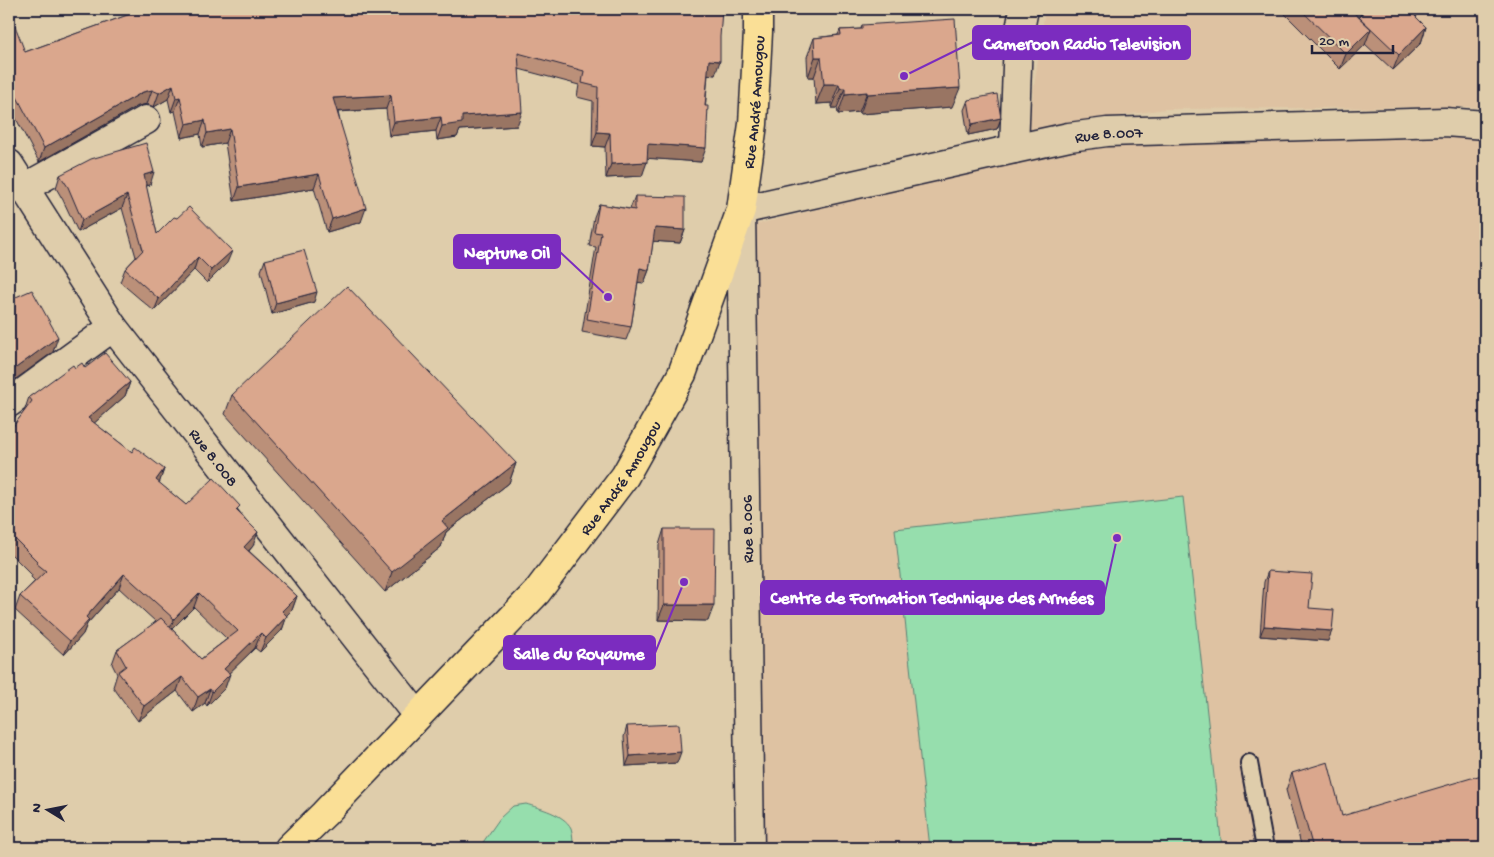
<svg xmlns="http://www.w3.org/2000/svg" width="1494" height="857" font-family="'Gochi Hand',sans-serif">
  <rect width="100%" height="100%" fill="#dfcdab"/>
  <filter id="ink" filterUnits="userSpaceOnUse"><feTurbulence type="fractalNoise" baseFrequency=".02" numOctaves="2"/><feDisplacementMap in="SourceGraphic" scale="10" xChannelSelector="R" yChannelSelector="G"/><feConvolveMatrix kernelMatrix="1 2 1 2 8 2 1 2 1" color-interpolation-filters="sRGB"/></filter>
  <g filter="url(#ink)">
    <!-- built -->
    <path fill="#dec2a2" d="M1045 9H1485V108L1465 107 1165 109 1028 130Z
      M1485 134V848H755L742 228 1013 160 1107 143Z"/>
    <!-- green -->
    <path fill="#96dead" stroke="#5c8074" d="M1183 497 1222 848H930L895 529Z
      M526 804C539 808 564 814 571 828 573 834 573 842 573 848H479L500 818 513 806Z"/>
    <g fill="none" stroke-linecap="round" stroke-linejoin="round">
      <!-- lane casing -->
      <g stroke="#22223b" stroke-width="20">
        <path id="lane" d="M1249 763 1265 848"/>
      </g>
      <!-- street casing -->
      <g stroke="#22223b" stroke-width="31">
        <g id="street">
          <path d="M1014 149 1018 39 1024 9"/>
          <path id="s1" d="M9 164 113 327 417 715"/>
          <path d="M24 188 146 120"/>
          <path d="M9 403 113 327"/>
          <path id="s2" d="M750 848 741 210 1014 149 1069 137 1107 132 1445 122 1485 125"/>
        </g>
      </g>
      <!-- primary casing -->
      <g stroke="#22223b" stroke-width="31">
        <g id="primary">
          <path id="s3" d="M289 848 324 814 537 592 625 476 682 374 741 210 753 124 758 32V9"/>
        </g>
      </g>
      <!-- lane -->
      <use href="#lane" stroke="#dfcdab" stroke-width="16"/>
      <!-- street -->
      <use href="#street" stroke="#dfcdab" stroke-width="28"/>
      <!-- primary -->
      <use href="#primary" stroke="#fadf96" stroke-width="28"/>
    </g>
    <!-- wall -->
    <path fill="#bb9079" stroke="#22223b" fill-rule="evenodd" d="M135 9H720L715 75 708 74 701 162 647 158 642 176 606 178 605 147 592 146 593 101 577 97 579 85 519 69 517 126 460 130 457 137 437 140 436 131 389 136 386 109 338 112 361 222 327 232 314 188 234 201 225 143 202 147 200 134 181 138 175 111 171 112 168 99 154 107 147 104 138 106 39 162 12 111 25 52 136 12Z
      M1287 9H1350L1358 17 1366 9H1423L1416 17 1426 27 1421 43 1393 70 1365 44 1340 69 1285 14Z
      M862 25 952 107 860 114 859 112 838 114 837 108H832V103L816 104 814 77H808L807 57 814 38 838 35 840 30 861 29Z
      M968 100 1001 118 997 129 968 135 964 110Z
      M60 175 150 185 146 186 157 234 227 263 207 283 194 270 154 311 120 282 125 269 136 257 122 208 78 232 63 200 56 188Z
      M635 196 685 230 680 243 653 241 649 270 644 283 638 282 631 327 626 340 582 332 596 247 589 246 594 217 599 204 630 209Z
      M265 260 314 302 272 314 261 271Z
      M75 368H85L130 382 125 396 94 423 132 452 164 469 159 483 186 505 238 512 253 546 249 551 297 596 292 610 287 615 282 630 260 652 255 648 229 673 225 688 207 706 205 703 193 712 177 691 138 721 113 687 117 674 112 664 117 650 156 622 119 588 87 624 83 634 64 655 15 610 20 596 35 581 31 577 32 575 9 552V432L24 412 29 397ZM194 607 227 639 201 659 172 629Z
      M232 395 516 463 509 483 446 532 441 547 385 592 225 414Z
      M664 529 708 621 658 620 659 545Z
      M1268 571 1309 608 1328 641 1260 636 1264 582Z
      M627 726 677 763 626 766 624 737Z
      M1292 773 1342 816 1485 848H1302L1286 790Z"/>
    <!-- shaded-wall -->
    <path fill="#997563" stroke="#22223b" d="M1414 9H1423L1405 27 1411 12Z
      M1426 27 1421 43 1393 70 1399 55Z
      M1371 29 1365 45 1340 69 1346 54Z
      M815 57H821L814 77H808Z
      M709 60 720 61 715 75 704 74Z
      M824 84H839L832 103 816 104Z
      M173 85 168 99 154 107 159 93Z
      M840 88H845L837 108H832Z
      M960 88 952 107 860 114 867 94Z
      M152 90 147 104 138 106 39 162 44 148 143 92Z
      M867 92 859 112 838 114 845 94Z
      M391 95 386 109 328 112 333 98Z
      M17 97 12 111 9 113V102Z
      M180 97 175 111 171 112 176 98Z
      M522 112 517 126 460 130 457 137 437 140 442 126 462 116Z
      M441 117 436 131 389 136 394 122Z
      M1001 118 997 129 968 135 972 124Z
      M205 120 200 134 181 138 186 124Z
      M230 129 225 143 202 147 207 133Z
      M597 132 610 133 605 147 592 146Z
      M648 144 706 148 701 162 643 158Z
      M647 162 642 176 606 178 611 164Z
      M154 172 150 185 139 188 144 175Z
      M319 174 314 188 234 201 239 187Z
      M127 195 122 208 78 232 82 220Z
      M366 208 361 222 327 232 332 219Z
      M655 228 685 230 680 243 650 241Z
      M232 251 227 263 207 283 211 270Z
      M198 257 194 270 154 311 159 299Z
      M640 268 649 270 644 283 635 282Z
      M317 292 314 302 272 314 276 303Z
      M58 337 53 352 9 384V373Z
      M130 382 125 396 83 433 88 418Z
      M516 463 509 483 446 532 441 547 385 592 392 572 442 521Z
      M164 469 159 484 156 480Z
      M258 532 253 546 239 561 244 547Z
      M124 574 119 588 87 624 83 634 64 655 70 641 86 617Z
      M199 593 194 607 168 633 174 619Z
      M297 596 292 610 277 625 282 611Z
      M664 605H714L708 621 658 620Z
      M287 616 282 630 260 652 266 638Z
      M1264 626 1332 631 1328 641 1260 636Z
      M261 633 255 648 219 683 224 669Z
      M230 674 225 688 207 706 212 692Z
      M182 677 177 691 138 721 144 706Z
      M210 689 205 703 193 712 198 697Z
      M681 752 677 763 626 766 630 756Z"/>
    <!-- building -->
    <path fill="#daa78d" stroke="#22223b" d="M144 9H720V10H722L720 37V61L709 60 705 106H708L706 148 648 144 647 162 611 164 610 133 597 132 598 87 582 83 584 71 518 53 522 112 462 116V123L442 126 441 117 394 122 391 95 333 98 366 208 332 219 319 174 239 187 230 129 207 133 205 120 186 124 180 97 176 98 173 85 159 93 152 90 143 92 44 148 17 97 9 102V10L25 52Z
      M1300 9H1350L1371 29 1346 54Z
      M1366 9H1414L1411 12 1426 27 1399 55 1359 17Z
      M955 19 960 88 867 94V92L845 94V88H840L839 84H824L821 57H815L814 38 841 35 840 30 862 29V25Z
      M997 94 1001 118 972 124 968 100Z
      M146 143 154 172 144 175 157 234 174 217 177 218 189 207 232 251 211 270 198 257 159 299 125 269 143 250 127 195 82 220 68 187 60 175 91 159Z
      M635 196 685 197V230L655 228 649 270 640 268 631 327 587 319 601 233 594 232 599 204 635 210Z
      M304 250 317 292 276 303 265 260Z
      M347 286 516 463 442 521 448 528 392 572 232 395Z
      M32 290 58 337 9 373V300Z
      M105 353 130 382 88 418 132 452 135 447 164 469 156 480 186 505 214 478 240 506 236 510 258 532 244 547 297 596 282 611 287 616 266 638 261 633 224 669 230 674 212 692 210 689 198 697 182 677 144 706 118 672 126 666 117 650 161 618 201 659 238 631 199 593 174 619 124 574 86 617 89 620 70 641 20 596 46 571 36 563 38 562 9 533V432L32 401 29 397 73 365 75 368 82 363 85 368Z
      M664 529H715L714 605H664Z
      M1268 571 1312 574 1309 608 1334 610 1332 631 1264 626Z
      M679 724 681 752 630 756 627 726Z
      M1328 762 1342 816 1485 774V848H1313L1292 773Z"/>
  </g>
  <g text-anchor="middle" stroke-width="4" stroke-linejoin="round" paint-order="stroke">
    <!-- street labels -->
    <g font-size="16" fill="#22223b" stroke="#dfcdab">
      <text dy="6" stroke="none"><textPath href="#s3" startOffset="902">Rue André Amougou</textPath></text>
      <text dy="6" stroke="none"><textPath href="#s2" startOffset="1014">Rue 8.007</textPath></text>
      <text dy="6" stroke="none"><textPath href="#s1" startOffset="358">Rue 8.008</textPath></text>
      <text dy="6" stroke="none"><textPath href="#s3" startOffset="498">Rue André Amougou</textPath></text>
      <text transform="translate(746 529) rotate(-91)" y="6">Rue 8.006</text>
    </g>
  </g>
  <!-- callouts -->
  <path fill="none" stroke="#7b2cbf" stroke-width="2" d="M904 76L973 42M608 297L560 252M1117 538L1104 597M684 582L655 653"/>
  <g fill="#7b2cbf" stroke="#dfcdab" stroke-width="2">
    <circle cx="904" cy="76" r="5"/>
    <circle cx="608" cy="297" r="5"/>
    <circle cx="1117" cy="538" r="5"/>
    <circle cx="684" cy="582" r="5"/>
  </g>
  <g fill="#7b2cbf" stroke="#7b2cbf" stroke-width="2">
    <rect x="973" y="26" width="217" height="33" rx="5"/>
    <rect x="454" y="235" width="106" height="33" rx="5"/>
    <rect x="761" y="581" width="343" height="33" rx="5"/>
    <rect x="504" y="636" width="151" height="33" rx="5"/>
  </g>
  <g font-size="18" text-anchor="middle" font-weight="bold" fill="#fff">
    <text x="1082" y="49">Cameroon Radio Television</text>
    <text x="507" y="258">Neptune Oil</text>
    <text x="932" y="603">Centre de Formation Technique des Armées</text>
    <text x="579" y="659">Salle du Royaume</text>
  </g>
  <!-- margin -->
  <rect width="1494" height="857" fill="none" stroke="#dfcdab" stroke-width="30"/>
  <rect x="15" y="15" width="1464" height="827" fill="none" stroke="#22223b" stroke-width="2" filter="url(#ink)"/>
  <!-- north arrow -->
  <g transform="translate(48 810) rotate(280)" stroke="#dfcdab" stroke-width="4" paint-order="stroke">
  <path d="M0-4L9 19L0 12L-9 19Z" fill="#22223b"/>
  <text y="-8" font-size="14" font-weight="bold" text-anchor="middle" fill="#22223b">N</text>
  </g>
  <!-- scale -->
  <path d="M1312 45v8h81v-8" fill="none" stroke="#22223b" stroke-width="2.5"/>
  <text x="1319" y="45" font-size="15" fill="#22223b" stroke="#dfcdab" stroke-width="4" paint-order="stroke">20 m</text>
</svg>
